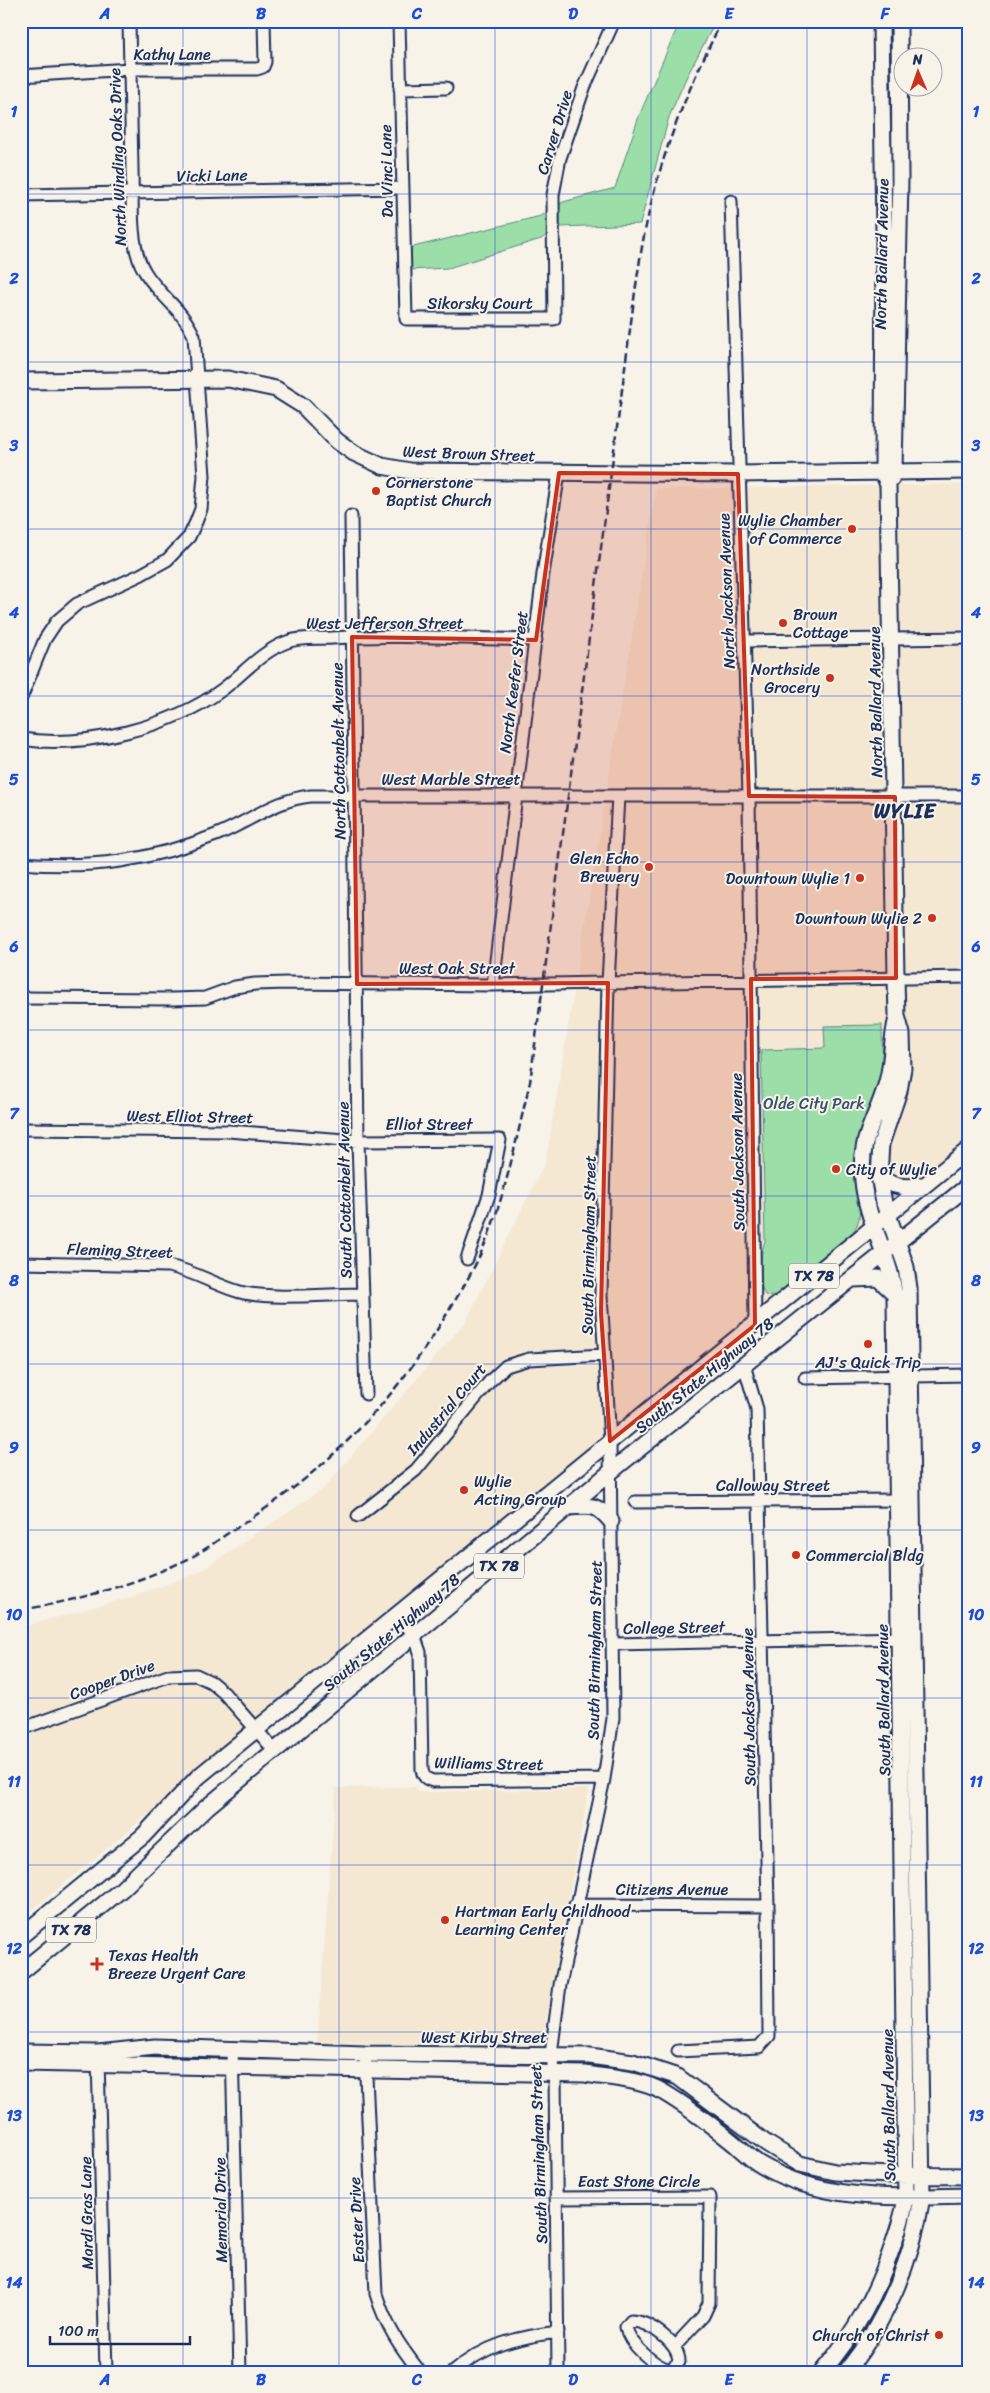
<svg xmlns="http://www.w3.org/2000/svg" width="990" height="2393" font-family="Sriracha,sans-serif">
  <rect width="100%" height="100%" fill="#f7f3e8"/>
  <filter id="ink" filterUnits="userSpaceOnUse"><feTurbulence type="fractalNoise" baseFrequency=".02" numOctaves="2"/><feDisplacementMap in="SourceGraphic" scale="10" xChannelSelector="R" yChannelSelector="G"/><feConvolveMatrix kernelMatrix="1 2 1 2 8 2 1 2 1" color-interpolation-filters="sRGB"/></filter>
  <g filter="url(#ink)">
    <!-- built -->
    <path fill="#f4e8d2" d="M969 484V1139L21 1919V1627L135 1596 199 1572 324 1488 466 1321 546 1161 656 489Z
      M417 1787V1792L589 1789 541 2046 317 2043 336 1788Z"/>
    <!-- green -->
    <path fill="#9cdea8" stroke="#5c8683" d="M680 21H716L686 78 669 117 640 224 560 227 541 239 448 268 409 270V248L541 216 563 202 615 188 639 116Z
      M882 1025C882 1044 884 1064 879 1082 872 1109 858 1130 855 1158 853 1182 868 1212 853 1232L773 1297 765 1295C757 1283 760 1254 765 1241L761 1050 825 1048 824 1026Z"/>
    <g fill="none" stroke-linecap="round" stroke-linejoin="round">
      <!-- minor casing -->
      <g stroke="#1b2f5e" stroke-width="15">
        <path id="minor" d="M399 21 406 319H554L553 195 560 158 584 88 614 21
          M21 76 130 69H257L263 67 265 62 264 21
          M400 89 446 88
          M21 195 403 188
          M731 201 749 796 755 1325
          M351 516 358 1141 366 1394
          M744 641 969 638
          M21 698 45 639 57 621 77 604 140 575 167 560 189 537 196 522 201 509 204 476 194 336C181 304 145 287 137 253 130 227 133 196 132 169 131 120 130 71 129 21
          M21 739C84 749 172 727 223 689 243 674 262 651 287 642 300 637 317 639 332 638 399 634 468 639 536 640
          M21 863C92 869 150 861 216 835 249 822 276 799 311 796H969
          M493 985 543 574 559 473
          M21 998 173 999 205 998 235 987 255 984 287 983 493 985 969 977
          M21 1129 228 1131 358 1141 500 1140 489 1195 467 1259
          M21 1263 168 1266C194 1271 215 1285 240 1292 271 1300 329 1294 363 1294
          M805 1378 969 1375
          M635 1502 905 1500
          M358 1516 416 1470 490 1381 506 1366 529 1359 604 1355
          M397 1614 414 1635 420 1652 422 1769C423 1777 426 1779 433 1781L604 1779
          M614 1644 907 1638
          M21 1729 168 1676 196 1675 211 1682 224 1693 275 1751
          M575 1905 768 1906
          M232 2048 240 2372
          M678 2051 759 2047 769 2036 768 1906 757 1409 744 1365
          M365 2054 376 2294C386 2326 399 2345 420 2372
          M98 2058 106 2372
          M556 2198 710 2197 709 2303 703 2316 675 2346
          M631 2321C649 2321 679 2343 679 2362L670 2370C654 2366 629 2344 626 2327Z
          M453 2372C484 2345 518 2337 558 2332
          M558 2372 555 2074 551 2054 560 1985 604 1779 613 1718 610 1441 601 1295 608 983 618 796"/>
      </g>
      <!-- major casing -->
      <g stroke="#1b2f5e" stroke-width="19">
        <path id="major" d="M21 381 228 379 276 389 303 406 337 441 354 453 382 466 410 471 738 474 969 471
          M891 479 894 471 900 180 899 21
          M879 1176C893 1188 906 1188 923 1185
          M853 1279 878 1278 894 1293
          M569 1507C591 1506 596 1503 611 1521
          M21 1936 143 1836 198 1777 969 1149
          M21 1972 122 1889 207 1807 619 1465 969 1185
          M21 2052 98 2053 155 2047 365 2054 590 2056 633 2062 678 2077 766 2143 800 2164 835 2172 889 2175 969 2176
          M21 2063 585 2074C610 2078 641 2079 663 2092 687 2106 710 2124 731 2141 741 2149 750 2159 761 2165 825 2203 898 2197 969 2196
          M822 2372C856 2332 876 2295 893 2245 898 2229 904 2214 906 2197L895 1299C891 1257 867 1223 863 1181 858 1137 877 1120 887 1082 893 1061 891 1039 897 1018
          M846 2372C886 2321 912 2261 922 2197L909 1288 906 1267 884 1203 879 1176 881 1144 899 1091 903 1068 902 1034 897 1016 896 978 888 485 883 472 884 233 881 21"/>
      </g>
      <!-- minor -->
      <use href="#minor" stroke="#f7f3e8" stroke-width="11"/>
      <!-- major -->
      <use href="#major" stroke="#f7f3e8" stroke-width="15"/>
      <!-- rail -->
      <path stroke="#1b2f5e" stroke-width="2.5" stroke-dasharray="8 4" stroke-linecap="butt" d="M21 1610C79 1600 137 1584 190 1558 205 1550 219 1539 233 1530 327 1471 394 1403 451 1307 464 1286 477 1264 486 1241 507 1190 517 1135 530 1082L635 292C639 267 642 242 648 217 663 148 690 84 722 21"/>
    </g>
  </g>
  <!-- marked area -->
  <path fill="#c8321e" fill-opacity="0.2" stroke="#c8321e" stroke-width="4" stroke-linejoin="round" d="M559 473 738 474 749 796 895 797 896 978 751 979 755 1325 610 1441 601 1313 608 983 357 984 352 637 536 640Z"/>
  <!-- grid -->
  <path fill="none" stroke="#1d4ed8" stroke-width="1" stroke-opacity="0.55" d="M183 21V2372M339 21V2372M495 21V2372M651 21V2372M807 21V2372M21 194H969M21 362H969M21 529H969M21 696H969M21 862H969M21 1030H969M21 1196H969M21 1364H969M21 1530H969M21 1698H969M21 1865H969M21 2032H969M21 2198H969"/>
  <!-- markers -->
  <g fill="#c8321e" stroke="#f7f3e8" stroke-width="2">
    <circle cx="376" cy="491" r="5"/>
    <circle cx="852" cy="529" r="5"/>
    <circle cx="783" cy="623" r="5"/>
    <circle cx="830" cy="678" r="5"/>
    <circle cx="649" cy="867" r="5"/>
    <circle cx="860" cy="878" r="5"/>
    <circle cx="932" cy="918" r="5"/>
    <circle cx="836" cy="1169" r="5"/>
    <circle cx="868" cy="1344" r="5"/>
    <circle cx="464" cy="1490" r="5"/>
    <circle cx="796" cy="1555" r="5"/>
    <circle cx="445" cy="1920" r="5"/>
    <path d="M94.5 1956.5h5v5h5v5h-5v5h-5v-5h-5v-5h5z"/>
    <circle cx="939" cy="2335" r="5"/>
  </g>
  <g text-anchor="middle" stroke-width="4" stroke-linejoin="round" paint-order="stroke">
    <!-- shield labels -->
    <g fill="#f7f3e8" stroke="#5d6a87" stroke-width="1">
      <rect x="789" y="1263.5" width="50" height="25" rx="4"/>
      <rect x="474" y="1553.5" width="50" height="25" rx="4"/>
      <rect x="46" y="1917.5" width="50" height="25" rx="4"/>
    </g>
    <g font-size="15" font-weight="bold" fill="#1b2f5e">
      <text x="814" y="1281">TX 78</text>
      <text x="499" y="1571">TX 78</text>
      <text x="71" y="1935">TX 78</text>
    </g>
    <!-- street labels -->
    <g font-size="16" fill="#1b2f5e" stroke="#f7f3e8">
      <text x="172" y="60">Kathy Lane</text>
      <text transform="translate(554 132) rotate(-73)" y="6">Carver Drive</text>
      <text transform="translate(117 157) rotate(-92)" y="6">North Winding Oaks Drive</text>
      <text transform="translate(386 171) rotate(-91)" y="6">Da Vinci Lane</text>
      <text transform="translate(212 175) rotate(-1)" y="6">Vicki Lane</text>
      <text transform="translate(881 254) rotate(-89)" y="6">North Ballard Avenue</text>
      <text x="480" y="309">Sikorsky Court</text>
      <text transform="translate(469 453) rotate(2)" y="6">West Brown Street</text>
      <text transform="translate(726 591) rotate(-92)" y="6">North Jackson Avenue</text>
      <text x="385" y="629">West Jefferson Street</text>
      <text transform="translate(513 682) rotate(-83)" y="6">North Keefer Street</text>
      <text transform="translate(875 702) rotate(-91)" y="6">North Ballard Avenue</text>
      <text transform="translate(338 751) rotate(-91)" y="6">North Cottonbelt Avenue</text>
      <text x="451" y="785">West Marble Street</text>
      <text x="457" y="974">West Oak Street</text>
      <text transform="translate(190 1116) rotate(1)" y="6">West Elliot Street</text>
      <text x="429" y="1130">Elliot Street</text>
      <text transform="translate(737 1152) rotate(-91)" y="6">South Jackson Avenue</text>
      <text transform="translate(344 1190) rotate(-91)" y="6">South Cottonbelt Avenue</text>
      <text transform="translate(588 1245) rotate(-89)" y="6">South Birmingham Street</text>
      <text transform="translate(120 1250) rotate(2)" y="6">Fleming Street</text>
      <text transform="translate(704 1375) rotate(-39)" y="6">South State Highway 78</text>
      <text transform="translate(446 1409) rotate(-50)" y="6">Industrial Court</text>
      <text x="773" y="1491">Calloway Street</text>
      <text transform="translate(674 1627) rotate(-1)" y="6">College Street</text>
      <text transform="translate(391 1632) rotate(-40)" y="6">South State Highway 78</text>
      <text transform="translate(594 1650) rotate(-89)" y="6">South Birmingham Street</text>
      <text transform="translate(112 1679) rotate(-20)" y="6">Cooper Drive</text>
      <text transform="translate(883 1700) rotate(-91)" y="6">South Ballard Avenue</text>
      <text transform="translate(748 1707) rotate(-91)" y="6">South Jackson Avenue</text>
      <text transform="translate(489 1763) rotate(1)" y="6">Williams Street</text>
      <text x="672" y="1895">Citizens Avenue</text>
      <text x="484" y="2043">West Kirby Street</text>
      <text transform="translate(888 2105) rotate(-91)" y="6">South Ballard Avenue</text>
      <text transform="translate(538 2154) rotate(-92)" y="6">South Birmingham Street</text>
      <text x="639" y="2187">East Stone Circle</text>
      <text transform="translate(220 2210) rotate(-91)" y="6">Memorial Drive</text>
      <text transform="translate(86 2213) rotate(-91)" y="6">Mardi Gras Lane</text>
      <text transform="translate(356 2220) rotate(-93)" y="6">Easter Drive</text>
    </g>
    <!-- poi labels -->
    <g font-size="16" fill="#1b2f5e" stroke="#f7f3e8" text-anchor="start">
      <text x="386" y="488">Cornerstone<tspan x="386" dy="18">Baptist Church</tspan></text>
      <text x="842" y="526" text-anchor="end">Wylie Chamber<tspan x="842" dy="18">of Commerce</tspan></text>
      <text x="793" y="620">Brown<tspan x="793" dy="18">Cottage</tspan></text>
      <text x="820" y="675" text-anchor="end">Northside<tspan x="820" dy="18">Grocery</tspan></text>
      <text x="639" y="864" text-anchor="end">Glen Echo<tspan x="639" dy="18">Brewery</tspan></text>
      <text x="850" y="884" text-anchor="end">Downtown Wylie 1</text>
      <text x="922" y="924" text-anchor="end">Downtown Wylie 2</text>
      <text x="846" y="1175">City of Wylie</text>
      <text x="868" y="1368" text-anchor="middle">AJ's Quick Trip</text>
      <text x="474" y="1487">Wylie<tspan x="474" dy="18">Acting Group</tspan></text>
      <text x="806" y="1561">Commercial Bldg</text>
      <text x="455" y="1917">Hartman Early Childhood<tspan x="455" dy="18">Learning Center</tspan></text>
      <text x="108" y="1961">Texas Health<tspan x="108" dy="18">Breeze Urgent Care</tspan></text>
      <text x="929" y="2341" text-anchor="end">Church of Christ</text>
    </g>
    <!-- park labels -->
    <g font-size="16" fill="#35526d" stroke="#f7f3e8">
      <text x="814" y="1109">Olde City Park</text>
    </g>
    <!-- district labels -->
    <g font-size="21" font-weight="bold" letter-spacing="1" fill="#1b2f5e" stroke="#f7f3e8">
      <text x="905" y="818">WYLIE</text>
    </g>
  </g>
  <!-- margin -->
  <rect width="990" height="2393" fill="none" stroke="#f7f3e8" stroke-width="55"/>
  <!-- north arrow -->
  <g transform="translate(918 72) rotate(358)"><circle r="24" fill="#f7f3e8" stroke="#9fa5b1"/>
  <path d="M0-4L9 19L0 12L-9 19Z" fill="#c8321e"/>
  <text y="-8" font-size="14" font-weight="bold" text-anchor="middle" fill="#1b2f5e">N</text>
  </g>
  <!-- scale -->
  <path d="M50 2336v8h140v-8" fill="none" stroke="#1b2f5e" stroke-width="2.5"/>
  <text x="58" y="2336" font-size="15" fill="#1b2f5e" stroke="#f7f3e8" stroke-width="4" paint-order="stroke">100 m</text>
  <rect x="28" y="28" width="934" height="2338" fill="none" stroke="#1d4ed8" stroke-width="2"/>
  <g font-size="16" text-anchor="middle" font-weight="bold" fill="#1d4ed8">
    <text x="105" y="19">A</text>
    <text x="261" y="19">B</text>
    <text x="417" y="19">C</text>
    <text x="573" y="19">D</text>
    <text x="729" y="19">E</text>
    <text x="885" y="19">F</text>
    <text x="14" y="117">1</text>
    <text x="976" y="117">1</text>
    <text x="14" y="284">2</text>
    <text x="976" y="284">2</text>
    <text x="14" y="451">3</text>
    <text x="976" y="451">3</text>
    <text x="14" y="618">4</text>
    <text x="976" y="618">4</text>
    <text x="14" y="785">5</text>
    <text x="976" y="785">5</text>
    <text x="14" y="952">6</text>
    <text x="976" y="952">6</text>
    <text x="14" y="1119">7</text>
    <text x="976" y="1119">7</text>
    <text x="14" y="1286">8</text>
    <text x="976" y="1286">8</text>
    <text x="14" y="1453">9</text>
    <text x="976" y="1453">9</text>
    <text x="14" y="1620">10</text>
    <text x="976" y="1620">10</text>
    <text x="14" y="1787">11</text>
    <text x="976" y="1787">11</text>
    <text x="14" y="1954">12</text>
    <text x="976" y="1954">12</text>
    <text x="14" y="2121">13</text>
    <text x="976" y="2121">13</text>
    <text x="14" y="2288">14</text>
    <text x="976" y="2288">14</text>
    <text x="105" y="2385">A</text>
    <text x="261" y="2385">B</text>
    <text x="417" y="2385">C</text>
    <text x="573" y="2385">D</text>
    <text x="729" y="2385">E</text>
    <text x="885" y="2385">F</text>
  </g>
</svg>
